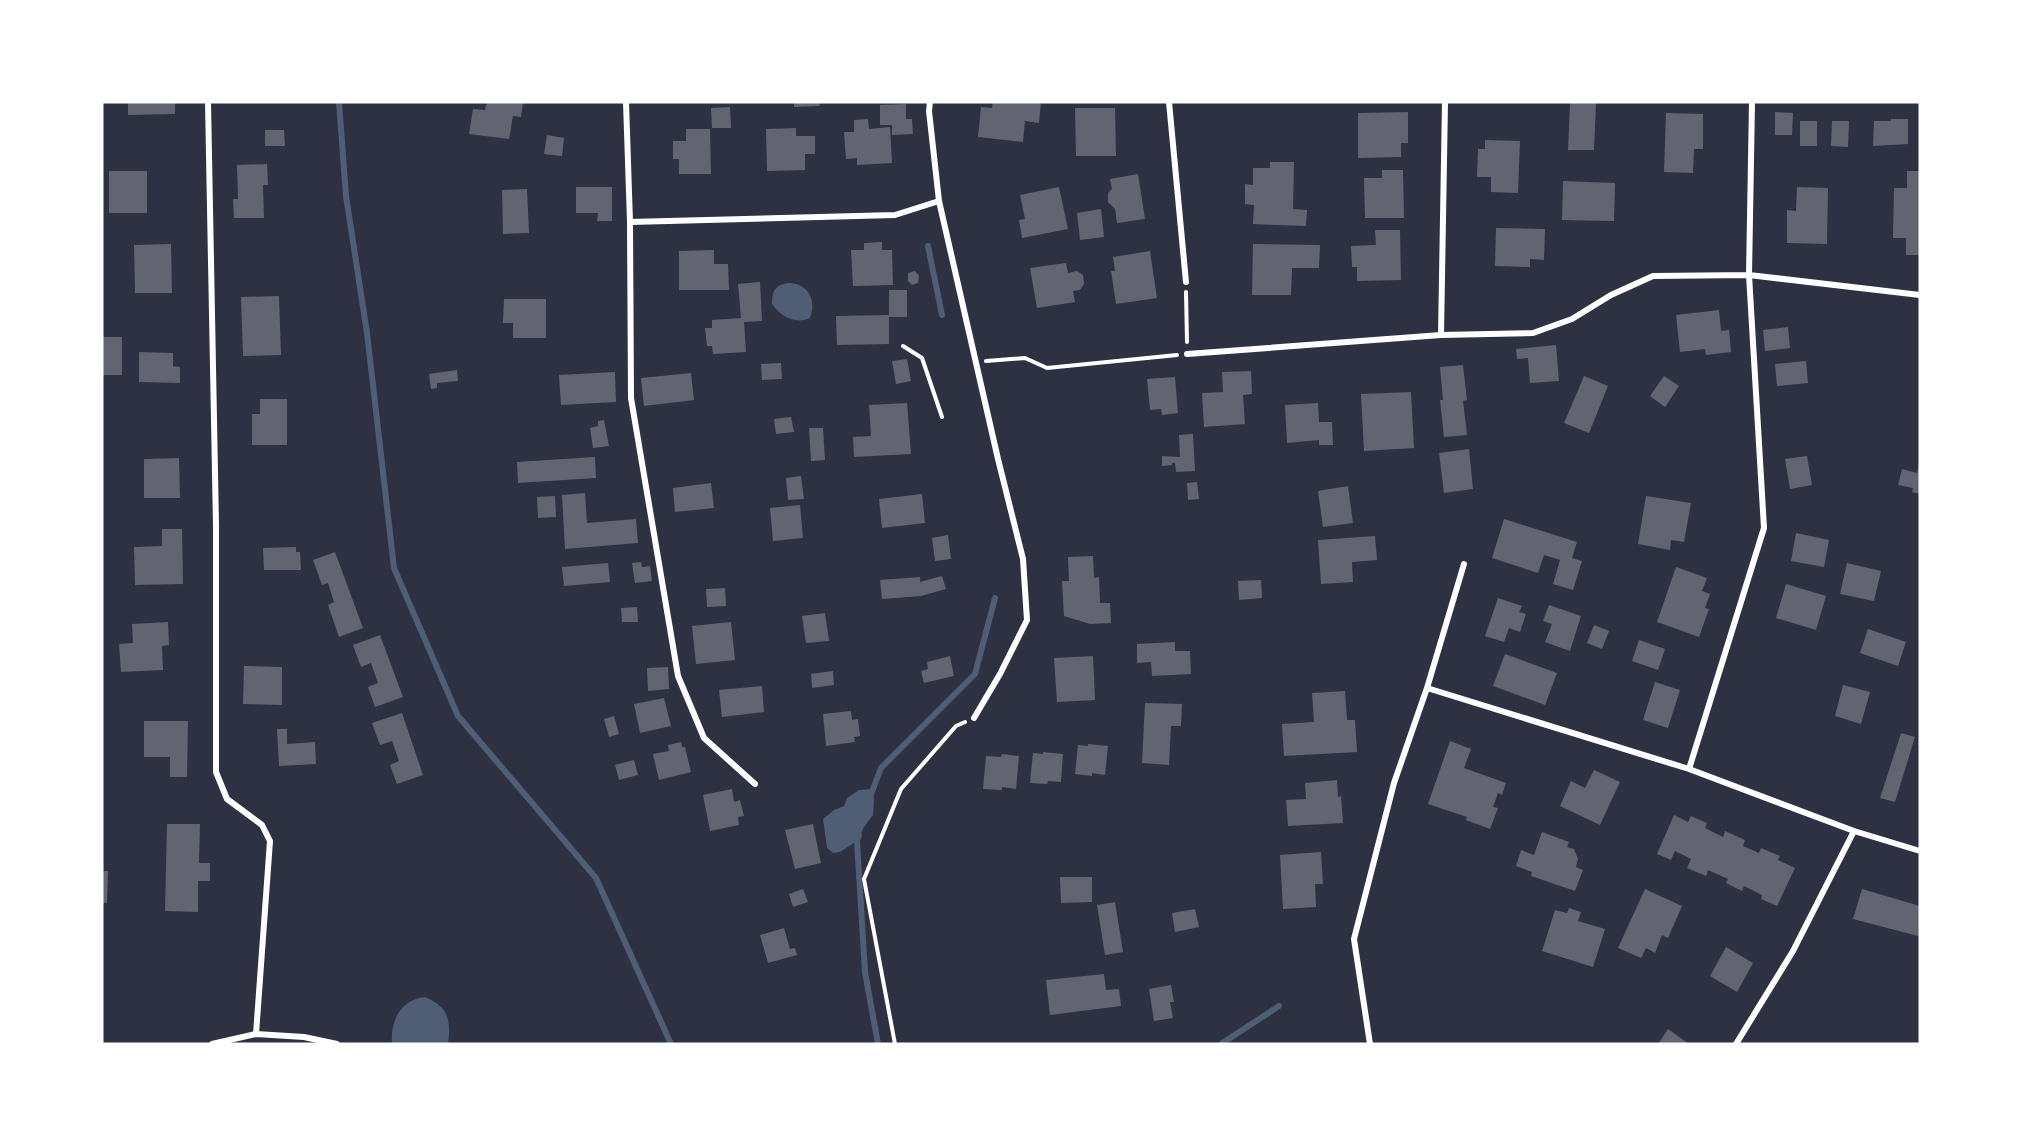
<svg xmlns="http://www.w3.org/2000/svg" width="2022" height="1146" font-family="'Roboto Condensed',sans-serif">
  <rect width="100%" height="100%" fill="#2d3142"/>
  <!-- water -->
  <path fill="#4f5d75" d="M788 283C808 283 817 300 810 318 796 325 780 316 772 304 772 291 775 285 788 283Z
    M872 789 874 800 873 815 864 827 857 841 840 852 833 853 827 848 823 819 834 810 844 806 847 798 859 790Z
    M425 997C449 1007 451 1020 448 1044H392C390 1021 401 999 425 997Z"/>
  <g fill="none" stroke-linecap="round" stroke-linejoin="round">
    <!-- stream -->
    <path stroke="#4f5d75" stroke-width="6" d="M339 102 346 196 367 333 394 568 458 716 596 878 671 1044
      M928 246 942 315
      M870 797 881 768 975 674 995 598
      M859 835 857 841 865 972 878 1044
      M1221 1044 1279 1006"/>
  </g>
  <!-- building -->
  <path fill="#626471" d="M128 102H175V114L128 115Z
    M487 102H523L521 117 513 116 509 139 469 134 473 109 485 110Z
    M794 102H819L820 106 794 107Z
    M993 102H1041L1039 123 1025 121 1023 142 978 137 981 107 992 108Z
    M1570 103H1596L1594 150H1568Z
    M906 104V119H912L913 134 892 135V125H880V105Z
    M730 107 731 128H712L711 108Z
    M1075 108H1115L1116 156H1076Z
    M1408 112V143H1401V157L1358 158V113Z
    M1775 112 1793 113 1792 135H1775Z
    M1666 113 1703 114V149H1694L1693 173 1664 172Z
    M868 119 869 129 890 127 892 163 857 165V158L846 159 844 132H854V120Z
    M1891 119H1908V144L1873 146 1874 121H1891Z
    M1800 121H1817V146H1800Z
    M1832 121H1849L1848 147 1831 146Z
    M796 128V136H815V154H805V170L767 171 766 129Z
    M686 129H710L711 174H679V159H673V141H686Z
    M265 130H284L285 146H265Z
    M547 135 564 138 562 156 544 154Z
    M1485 140 1520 141 1518 193 1491 192V177H1477L1478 149H1485Z
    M1270 162H1294L1293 209 1307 210 1306 226 1253 224 1254 205 1245 204V184L1253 185V168H1270Z
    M267 164 268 185H263L264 218H234L233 199H238L237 165Z
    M1382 170H1403L1404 218H1365L1364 178H1382Z
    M109 171H147V213H109Z
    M1907 171H1920V255H1906V238H1893L1894 188H1907Z
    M1138 174 1145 219 1117 223 1115 209 1108 202V193L1112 189 1110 179Z
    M1563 181 1615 183 1614 221 1562 220Z
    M576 187H612V221H597L598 213H576Z
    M1059 187 1068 229 1022 238 1019 220 1025 219 1020 195Z
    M1797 187 1828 188 1827 244 1787 243V210L1796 211Z
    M527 189 529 233 503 234 502 190Z
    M1101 209 1104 237 1080 240 1077 213Z
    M1496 228 1545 229 1544 260 1530 259V267L1495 266Z
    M1375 230H1400L1401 280 1357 281V267H1352L1351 246 1376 245Z
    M882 242V250H892L893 285 853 286 851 250H864V243Z
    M171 244 172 293H135L134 245Z
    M1253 244 1320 245 1319 268H1292L1291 295H1252Z
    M714 250V264H728L729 290H679V251Z
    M1150 251 1157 298 1116 304 1111 271H1115L1113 257Z
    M1066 263 1068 273 1077 271 1083 275 1084 284 1080 290 1073 291 1075 302 1037 308 1030 268Z
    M915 271 919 276 918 283 912 285 908 281V273Z
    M760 282 762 321 744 322 746 352 713 354 712 346H707L705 328H712V320L741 318 738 284Z
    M889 290H907V317H889V344L837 345 836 316 889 315Z
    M279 296 281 355 243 356 241 297Z
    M504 299H546V338H513V323H503Z
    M1719 310 1721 331 1729 330 1731 352 1706 355 1705 349 1680 352 1676 315Z
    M1788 327 1790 348 1765 351 1763 330Z
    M102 337H122V375H102Z
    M1556 345 1559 381 1530 383 1528 358 1517 359 1516 349Z
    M139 352 173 353V366L180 367V383L139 382Z
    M907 359 911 381 896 384 892 361Z
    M1806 361 1808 383 1777 386 1775 364Z
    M781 363 782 379 762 380 761 364Z
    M1463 365 1467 400 1463 401 1467 435 1444 437 1440 400H1443L1440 367Z
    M457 370 458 381 437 383V388L431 389 429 374Z
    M1251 371 1252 394 1243 395 1245 424 1204 427 1202 393 1223 392 1222 372Z
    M615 372 616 402 561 405 559 375Z
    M691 373 694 400 644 406 641 378Z
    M1584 376 1608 386 1589 433 1564 423Z
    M1664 376 1679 386 1665 407 1650 396Z
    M1175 377 1178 413 1162 415 1161 409 1150 410 1147 379Z
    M1411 392 1414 448 1364 451 1361 394Z
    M260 399H287V445H252V414H260Z
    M907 403 911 454 854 457 853 437 871 436 869 405Z
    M1318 403 1319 422H1332L1333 445H1319V440L1287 443 1285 405Z
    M791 417 794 432 776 434 774 419Z
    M604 420 609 446 593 448 590 428 598 426V421Z
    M809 428H823L825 460 811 461Z
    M1193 434 1195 471 1176 472 1175 463H1172V465L1162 466V456L1180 457 1179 435Z
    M1469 449 1473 489 1444 493 1439 453Z
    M1807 456 1812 485 1790 489 1785 459Z
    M595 457 596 478 518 483 517 462Z
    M179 458 180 498H144V459Z
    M1919 463H1920V494L1912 492 1913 488 1898 485 1902 469 1917 473Z
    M801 476 804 499 788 500 786 478Z
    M1197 482 1199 499 1188 500 1187 483Z
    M711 483 714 508 675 512 673 488Z
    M1348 486 1353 523 1323 527 1318 491Z
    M585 493 587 523 636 519 638 543 565 549 562 495Z
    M922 494 925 523 882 528 879 499Z
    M555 496 556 517 538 518 537 497Z
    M1646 496 1691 503 1684 542 1671 540 1670 550 1638 544Z
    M800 505 803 538 773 541 770 508Z
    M1504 519 1577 542 1572 558 1582 561 1573 590 1553 584 1560 560 1544 555 1538 573 1492 558Z
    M162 529H182L183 584 135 585 134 547 162 546Z
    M1796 533 1829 540 1824 567 1791 561Z
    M948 535 951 559 935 561 932 538Z
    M1375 536 1377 560 1352 562 1353 582 1321 584 1318 540Z
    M296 547V552H300L301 570H264L263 548Z
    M335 552 363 628 339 637 328 605 334 602 328 583 322 585 313 560Z
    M1093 556 1094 578 1099 577 1100 603H1110L1111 623 1090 624 1064 616 1062 581H1069L1068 557Z
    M641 562 642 567 650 566 652 581 635 583 632 563Z
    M608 563 610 582 564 586 562 567Z
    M1847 563 1881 571 1874 601 1840 594Z
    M1676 567 1707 578 1702 591 1710 594 1705 608 1709 609 1699 637 1657 622Z
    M942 576 946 589 921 596 882 599 880 580 920 577V582Z
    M1261 580 1262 598 1239 600 1238 581Z
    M1786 584 1826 596 1816 630 1776 618Z
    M725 588 726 606 707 607 706 589Z
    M1498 598 1522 606 1519 612 1526 614 1520 632 1509 628 1504 642 1485 636Z
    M1549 605 1581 616 1570 651 1545 642 1552 624 1543 621Z
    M637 607 638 622H622L621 608Z
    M825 613 829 641 806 643 802 616Z
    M168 622 169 645 162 646 163 670 121 672 119 644 133 643 132 624Z
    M731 622 735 660 696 664 692 626Z
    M1594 625 1609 631 1602 649 1587 643Z
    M1868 629 1906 642 1898 666 1860 653Z
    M380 635 403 697 375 707 368 687 378 683 371 663 361 667 353 645Z
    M1639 640 1665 649 1658 670 1632 661Z
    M1175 642V651H1190L1191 674 1152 676 1151 662 1137 663V644Z
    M1505 654 1557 673 1545 705 1493 686Z
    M950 656 954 676 924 683 921 671 928 669 927 662Z
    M1093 656 1095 700 1057 702 1054 658Z
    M244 666 282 667V705L243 704Z
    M668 667 669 689 648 691 647 668Z
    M833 671 834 685 812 688 811 674Z
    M1655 682 1680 690 1668 728 1643 720Z
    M1843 685 1870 692 1861 724 1835 716Z
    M762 686 764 712 722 717 719 690Z
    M1345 691 1347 720H1355L1357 752 1284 756 1282 724 1314 722 1312 693Z
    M664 698 671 726 640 733 634 704Z
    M1145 703 1182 704 1181 726H1171L1169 765 1142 763Z
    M851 711 852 720 858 719 860 736 854 737 855 742 826 746 823 714Z
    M402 713 423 775 397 784 390 765 399 761 392 741 380 745 372 723Z
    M614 716 619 734 609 737 604 719Z
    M144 721H188L187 777H170V757H144Z
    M277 729H287V744L315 742 316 764 279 766Z
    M1901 733 1915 737 1895 802 1880 798Z
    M1450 741 1471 749 1464 768 1506 783 1502 795 1498 793 1493 807 1498 808 1490 829 1466 820 1467 817 1428 804Z
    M681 742 682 747H685L691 772 659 780 653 754 669 751 668 745Z
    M1088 744 1108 746 1105 775 1092 773V776L1075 774 1078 745 1088 746Z
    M1043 752 1063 754 1061 782 1048 781 1047 784 1030 783 1033 753 1043 754Z
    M1002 754 1019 756 1016 789 1002 787V790L983 789 986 756 1001 757Z
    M634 760 638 775 619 780 615 765Z
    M1594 770 1620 782 1600 825 1560 806 1571 781 1585 788Z
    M1337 780 1338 797 1341 796 1343 823 1288 826 1286 800 1306 799 1305 783Z
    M732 789 734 802 740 800 744 816 738 817 739 825 710 831 703 795Z
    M1674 815 1688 822 1691 816 1707 823 1705 828 1723 837 1725 831 1745 840 1743 846 1759 853 1761 848 1780 856 1778 860 1795 868 1777 906 1761 899 1762 895 1744 886 1742 891 1726 883 1728 879 1708 870 1706 876 1687 868 1691 859 1675 851 1671 860 1657 854Z
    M167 824H200L199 863H210V881H198V912L165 911Z
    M813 824 821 863 795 869 785 830Z
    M1542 832 1569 842 1567 847 1574 849 1578 859 1576 867 1583 870 1575 891 1531 876 1532 872 1516 866 1521 850 1534 855Z
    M1321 852 1323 884H1315L1316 907 1283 909 1280 855Z
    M102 871H108L107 903H102Z
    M1060 877H1092V902L1061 903Z
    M803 889 808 902 793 907 789 894Z
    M1645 889 1682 906 1668 938 1662 935 1655 953 1646 948 1641 958 1618 948Z
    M1862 889 1920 906V929L1918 936 1853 919Z
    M1115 902 1123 952 1105 955 1097 905Z
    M1569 908 1581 912 1578 921 1605 929 1593 967 1542 951 1555 910 1567 913Z
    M1195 909 1199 927 1175 932 1172 913Z
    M784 928 790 949 795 948 797 955 768 963 760 935Z
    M1726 947 1753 963 1737 992 1710 976Z
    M1104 974 1106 990 1119 989 1121 1006 1050 1015 1046 980Z
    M1171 985 1174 1002H1170L1173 1018 1154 1021 1149 989Z
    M1668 1029 1689 1044H1658Z"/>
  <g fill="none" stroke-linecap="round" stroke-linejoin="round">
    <!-- path -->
    <path stroke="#fff" stroke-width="4" d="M1186 292 1187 342
      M903 346 922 358 942 417
      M986 361 1025 358 1047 368 1177 355
      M895 1044 864 879 901 789 956 726 965 722"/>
    <!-- minor -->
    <path stroke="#fff" stroke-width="6" d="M208 102 216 526V772L227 799 262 825 270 841 256 1034
      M626 102 630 222 631 398 678 676 704 738 755 784
      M930 102 929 111 939 201 998 459 1023 559 1027 620 1000 674 974 718
      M1169 102 1186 282
      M630 222 895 215 939 201
      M1441 335 1445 102
      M1187 354 1441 335 1533 333 1572 319 1611 295 1653 276 1749 275 1920 295
      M1427 688 1689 769 1854 831 1920 851
      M1689 769 1764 528 1749 275 1752 102
      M212 1044 256 1034 304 1037 337 1044
      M1370 1044 1354 939 1394 783 1427 688 1464 564
      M1736 1044 1793 951 1854 831"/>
  </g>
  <!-- border -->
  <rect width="2022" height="1146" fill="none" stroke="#ffffff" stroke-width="207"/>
</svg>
